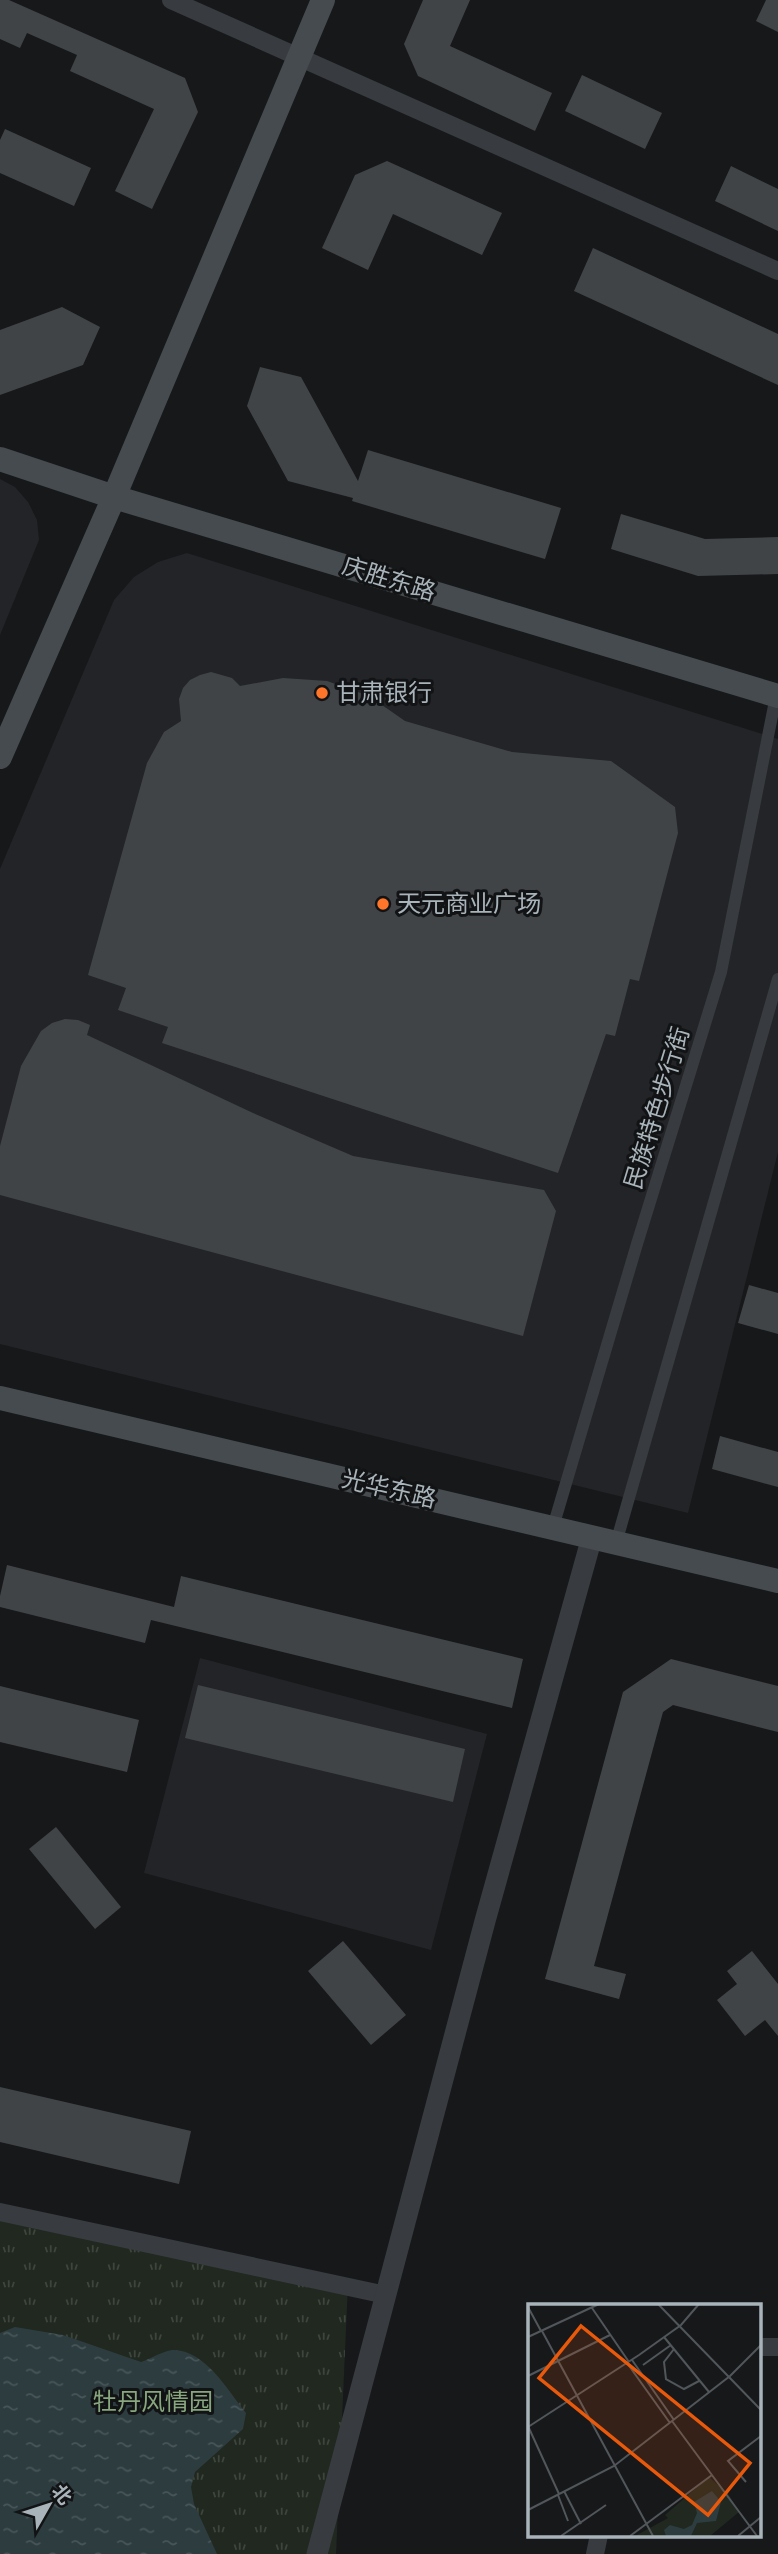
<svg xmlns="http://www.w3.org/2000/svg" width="778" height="2554" font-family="Inter,'Noto Sans SC',sans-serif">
  <defs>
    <pattern id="park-tufts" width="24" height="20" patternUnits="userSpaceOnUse" patternTransform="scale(1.75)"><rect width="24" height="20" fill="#20281f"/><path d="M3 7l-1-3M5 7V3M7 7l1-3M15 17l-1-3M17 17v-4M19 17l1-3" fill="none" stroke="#3e453d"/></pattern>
    <pattern id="water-ripples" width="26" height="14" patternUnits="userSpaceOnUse" patternTransform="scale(1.75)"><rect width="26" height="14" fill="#2c3c3f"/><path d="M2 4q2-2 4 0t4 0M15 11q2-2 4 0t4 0" fill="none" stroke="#485659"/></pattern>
  </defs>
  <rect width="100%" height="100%" fill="#17181a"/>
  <!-- built -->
  <path fill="#232427" d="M0 479 15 487 28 502 37 520 39 540 0 635Z
    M187 553 778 739V1152L688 1513 0 1344V869L114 600 134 577 158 562Z
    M200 1658 487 1734 431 1950 144 1873Z"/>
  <!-- park -->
  <path fill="url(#park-tufts)" d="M0 2220 348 2283 336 2554H0Z"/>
  <!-- water -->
  <path fill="url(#water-ripples)" d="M15 2327 63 2335 141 2362C150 2359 163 2351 172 2350 205 2349 228 2391 246 2413L243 2429 195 2472 191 2487 194 2504 217 2554H0V2333Z"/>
  <!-- building -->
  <path fill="#414447" d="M0 0H9L185 78 198 112 152 209 115 191 154 109 70 71 77 55 27 33 20 48 0 39Z
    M423 0H470L450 46 552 93 535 131 418 76 404 44Z
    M766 0H778V32L756 21Z
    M582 75 662 113 645 149 565 111Z
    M5 129 91 168 74 206 0 173V140Z
    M387 161 502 213 482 255 393 214 368 270 322 248 355 175Z
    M731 166 778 189V231L715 201Z
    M593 248 778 334V385L574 291Z
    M62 307 100 327 83 365 0 395V330Z
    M260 367 301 377 358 481 368 450 561 508 545 559 352 501 353 498 288 481 247 406Z
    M621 514 705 539 778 537V574L698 576 611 549Z
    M211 672 232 678 240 686 283 678 327 681 369 696 405 721 512 752 611 761 675 807 678 833 639 981 630 979 615 1036 606 1034 558 1173 162 1043 168 1027 118 1010 126 988 88 975 147 763 164 732 181 721 179 699 183 688 190 680 200 675Z
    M65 1019 78 1020 90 1025 87 1035 253 1113 353 1156 544 1190 556 1211 523 1336 0 1195V1146L21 1066 41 1031 52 1023Z
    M749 1285 778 1293V1334L738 1323Z
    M720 1436 778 1452V1487L712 1469Z
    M7 1565 174 1607 181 1576 523 1659 512 1708 151 1620 145 1643 0 1607V1596Z
    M671 1659 778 1686V1732L673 1705 663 1712 594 1966 626 1974 619 1999 545 1979 623 1692Z
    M198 1685 465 1749 453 1802 185 1738Z
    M0 1686 139 1720 127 1772 0 1742Z
    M56 1827 121 1907 95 1929 29 1849Z
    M343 1941 406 2015 371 2045 308 1971Z
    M752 1951 778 1984V2036L765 2020 745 2036 717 2000 737 1984 727 1971Z
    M0 2087 191 2131 179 2184 0 2142Z"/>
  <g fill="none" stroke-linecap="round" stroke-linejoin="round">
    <!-- pedestrian -->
    <path stroke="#383b3f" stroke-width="12" d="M553 1527 637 1244 721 972 776 696
      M616 1543 778 979"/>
    <!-- minor -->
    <path stroke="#383b3f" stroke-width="18" d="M171 0 778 271
      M0 2212 386 2295
      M759 2347H778
      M595 2554 599 2535"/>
    <!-- tertiary -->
    <path stroke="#383b3f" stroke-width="21" d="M317 2554 485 1921 592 1537"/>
    <!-- secondary -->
    <path stroke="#464b4f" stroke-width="24" d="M0 459 114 497 778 696
      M0 757 114 497 323 0
      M0 1398 778 1581"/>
  </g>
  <!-- markers -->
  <g fill="#ff762a" stroke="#121315" stroke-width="2.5">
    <circle cx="322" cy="693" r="7"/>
    <circle cx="383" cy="904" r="7"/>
  </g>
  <g text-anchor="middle" stroke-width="6" stroke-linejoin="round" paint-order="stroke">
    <!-- street labels -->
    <g font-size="24" fill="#a8b4ba" stroke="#121315">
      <text transform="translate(389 579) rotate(17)" y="8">庆胜东路</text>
      <text transform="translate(657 1108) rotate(-73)" y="8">民族特色步行街</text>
      <text transform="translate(389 1489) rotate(13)" y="8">光华东路</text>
    </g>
    <!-- poi labels -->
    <g font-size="24" fill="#a8b4ba" stroke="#121315" text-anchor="start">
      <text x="336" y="701">甘肃银行</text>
      <text x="397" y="912">天元商业广场</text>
    </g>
    <!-- park labels -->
    <g font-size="24" fill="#88a77e" stroke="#121315">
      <text x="153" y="2410">牡丹风情园</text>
    </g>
  </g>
  <!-- overview -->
  <g transform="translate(528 2304)">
    <rect width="233" height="233" fill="#17181a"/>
    <path d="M181 173 201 191 211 208 182 232H107L140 214 137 211Z" fill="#20281f"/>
    <path d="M184 187 193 198 188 217 169 219 163 232H138L136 226 142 221 156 225 164 221 169 209 166 198Z" fill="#2c3c3f"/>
    <path fill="none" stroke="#51565a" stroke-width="2" d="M130 0 233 106M0 3 13 27M64 4 101 58M14 27 125 232M0 33 71 0M136 33 181 88M146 45 136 58 138 75 156 85 171 77M104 56 146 116M99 59 142 119M115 61 143 41M0 72 82 31M144 117 229 232M0 122 31 190M0 123 111 51 153 21 171 0M218 178 200 157 233 132M36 187 53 220M30 191 40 217M0 206 86 162 202 72 233 41M33 232 78 201M102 232 184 171M210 232 233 213"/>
    <path fill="#e8590c" fill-opacity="0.15" stroke="#e8590c" stroke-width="3.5" d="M53 22 222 159 180 211 11 74Z"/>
    <rect width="233" height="233" fill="none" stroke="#a8b4ba" stroke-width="3.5"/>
  </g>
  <!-- north arrow -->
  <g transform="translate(49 2505) rotate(51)" stroke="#121315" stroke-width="5" paint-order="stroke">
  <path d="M0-5L12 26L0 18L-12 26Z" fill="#a8b4ba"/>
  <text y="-10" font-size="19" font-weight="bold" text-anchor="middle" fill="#a8b4ba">北</text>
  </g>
</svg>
